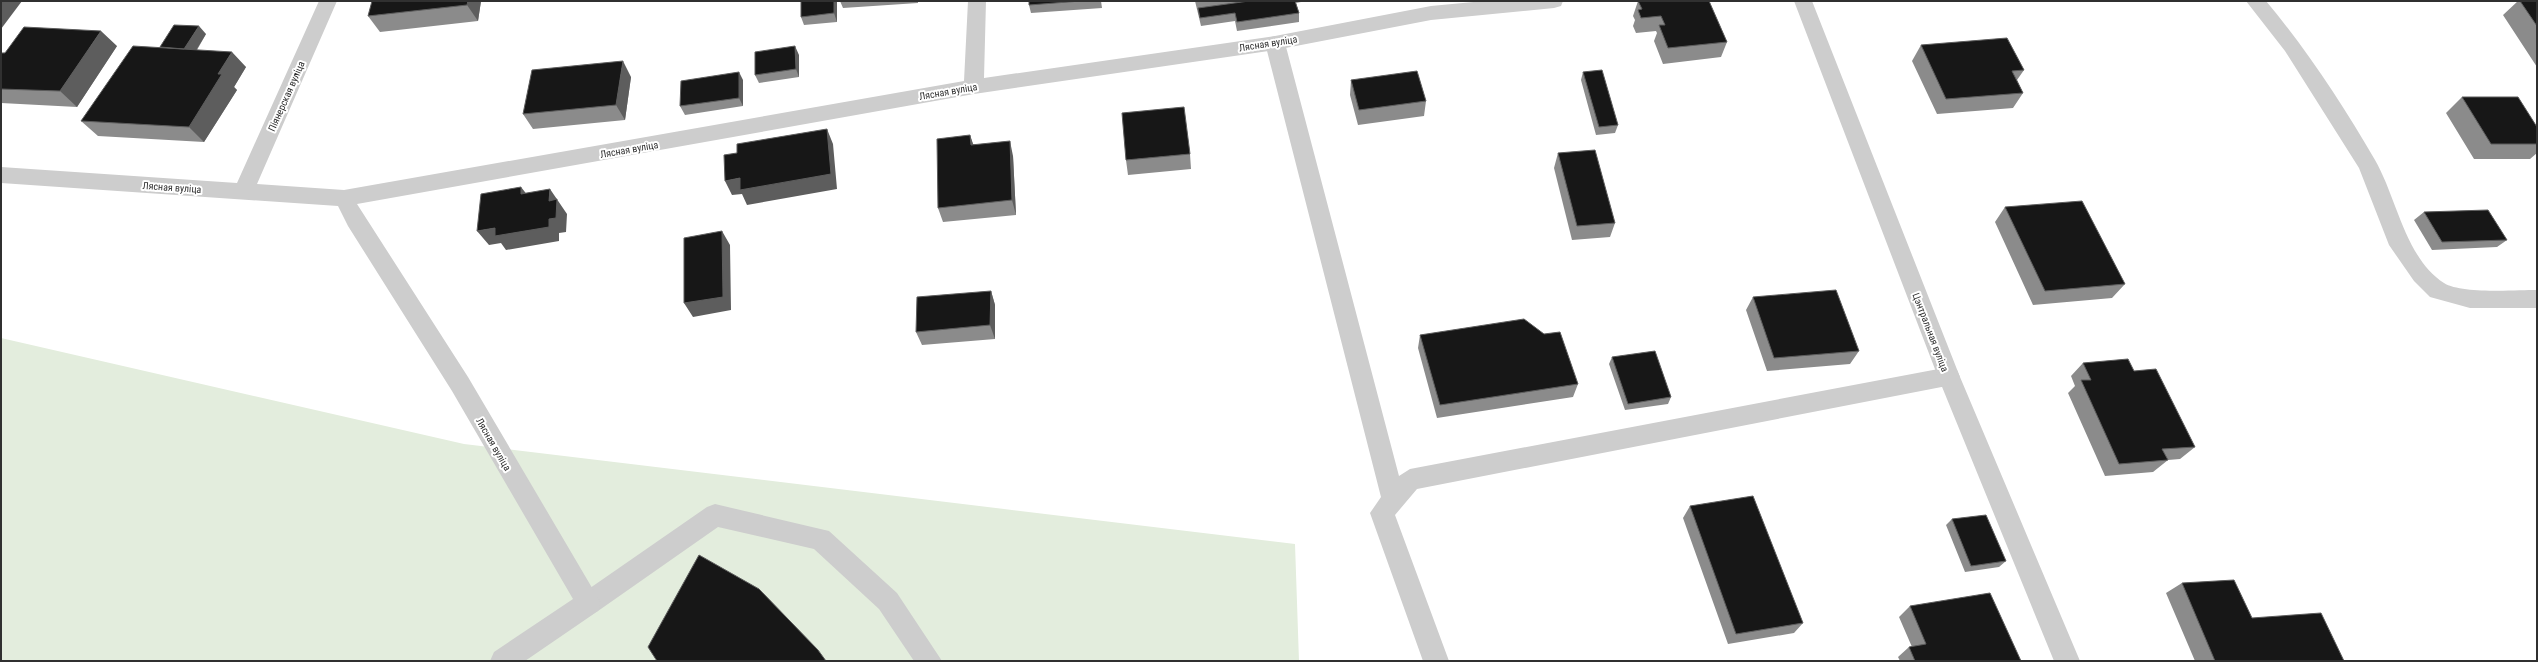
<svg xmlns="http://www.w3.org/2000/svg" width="2538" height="662" font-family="'Roboto Condensed',sans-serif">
  <rect width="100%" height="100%" fill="#fff"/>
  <!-- green -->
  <path fill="#e3eddd" d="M1 338 464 444 1295 544 1299 661H1Z"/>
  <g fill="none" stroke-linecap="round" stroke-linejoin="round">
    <!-- lane -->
    <path fill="#cdcdcd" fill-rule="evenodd" d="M1275 36 1282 38 1285 43 1399 476 1410 469 1949 367 1957 370 1960 377 1957 384 1417 489 1395 515 1449 661H1423L1370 513 1381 497 1265 43 1268 38Z
      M715 504 829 531 897 593 942 661H914L879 609 814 549 718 527 598 611 589 615 580 611 577 603 580 595 707 507Z"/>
    <!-- street -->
    <path fill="#cdcdcd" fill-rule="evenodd" d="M319 1H337L257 184 344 190 964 81 968 1H986L984 78 1275 36 1431 6 1484 1H1563L1561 6 1554 8 1431 20 1275 50 974 94 357 204 468 377 601 603 598 611 525 661H490L494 652 573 599 452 391 348 226 338 206 1 183V167L237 183Z
      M1794 1H1812L1960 377 2080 661H2054L1938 377Z
      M2246 1H2266C2307 50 2343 105 2375 160 2397 198 2405 258 2444 283 2461 294 2515 290 2537 290V308H2470L2430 297 2414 281 2389 245 2359 168 2285 51Z"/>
  </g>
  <!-- wall -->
  <path fill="#8b8b8b" d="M481 1 478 21 380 32 368 16Z
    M837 1V22L804 25 801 17Z
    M840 1H918V3L843 8Z
    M1029 1H1101L1102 8 1031 13 1029 5Z
    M1195 1H1301V2L1296 3 1299 13V22L1237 31 1235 21 1201 26Z
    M1638 1H1709L1727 42 1721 57 1663 64 1654 41 1657 33 1656 31 1636 33 1633 26 1635 20 1633 16Z
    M2518 1H2537V67L2503 15Z
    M206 34 197 50 246 67 234 87 237 90 204 142 98 136 81 121 160 47Z
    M1921 45 2024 70 2017 80 2023 93 2013 108 1937 114 1912 61Z
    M117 46 77 107 1 103V53Z
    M799 55V77L759 83 755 75Z
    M1583 72 1618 125 1615 133 1596 135 1581 80Z
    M631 77 625 120 533 129 523 114Z
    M743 80V106L685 115 680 106Z
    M1351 80 1426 101 1424 116 1358 125 1350 95Z
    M2462 97 2537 127V153L2530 159H2474L2446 113Z
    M970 135 973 144 1013 156 1016 215 943 222 938 208Z
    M1558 153 1615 223 1610 237 1572 240 1554 168Z
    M1190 154 1191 169 1128 175 1126 160Z
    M2005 207 2125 284 2112 298 2033 305 1995 222Z
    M2424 212 2507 240 2497 247 2432 250 2414 220Z
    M991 291 995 305V339L922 345 916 332Z
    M1753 297 1859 351 1850 364 1767 371 1746 310Z
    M1420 335 1578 384 1573 397 1437 418 1418 348Z
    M1612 357 1671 397 1668 404 1625 410 1609 364Z
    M2083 363 2134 371 2195 447 2180 459 2168 460 2153 472 2105 476 2068 393 2075 386 2071 376Z
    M1690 506 1803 623 1794 633 1728 644 1683 518Z
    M1952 519 2006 561 1999 567 1965 572 1946 525Z
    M2182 583 2252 618 2344 661H2195L2166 593Z
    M1910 606 2021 661H1900L1898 657 1909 647H1912L1899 617Z"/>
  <!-- shaded-wall -->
  <path fill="#5d5d5d" d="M1 1H22L1 29Z
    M468 1H481L478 21 467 5Z
    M834 1H837V22L834 13Z
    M199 26 206 34 192 57 184 49Z
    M101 31 117 46 77 107 60 91Z
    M795 46 799 55V77L796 69Z
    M232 52 246 67 234 87 237 90 204 142 189 127 218 74Z
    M623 61 631 77 625 120 616 105Z
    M739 72 743 80V106L739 98Z
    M827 129 833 144 837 189 747 205 742 194 732 195 725 181 740 178Z
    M970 135 975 150 971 145Z
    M1010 141 1013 156 1016 215 1012 200Z
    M521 187 532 201 521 194Z
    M550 189 567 214 566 232 559 233V241L506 250 501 243 489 245 477 231 495 228 549 201Z
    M722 231 730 245 731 310 693 317 684 303Z
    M991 291 995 305V339L990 325Z"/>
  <!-- building -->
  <path fill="#171717" stroke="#5d5d5d" d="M372 1H468L467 5 368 16Z
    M801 1H834V13L801 17Z
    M1029 1H1081L1029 5Z
    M1249 1H1295L1299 13 1237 22 1235 13 1200 18 1198 8Z
    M1638 1H1709L1727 42 1668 48 1659 25H1665L1661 16 1641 18 1638 10 1642 9Z
    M2520 1H2537V26Z
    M174 25 199 26 184 49 160 47Z
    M24 27 101 31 60 91 1 89V53H5Z
    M2007 38 2024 70 2012 71 2023 93 1946 99 1921 45Z
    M133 46 232 52 218 74H222L189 127 81 121Z
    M795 46 796 69 755 75V52Z
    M623 61 616 105 523 114 532 70Z
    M1602 70 1618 125 1599 127 1583 72Z
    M1417 71 1426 101 1359 110 1351 80Z
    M739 72V98L680 106 681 81Z
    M2462 97H2518L2537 127V144H2491Z
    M1184 107 1190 154 1126 160 1122 113Z
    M827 129 831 174 740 190V178L725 181 724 155 737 153V144Z
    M970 135 971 145 1010 141 1012 200 938 208 937 139Z
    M1595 150 1615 223 1577 226 1558 153Z
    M521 187V194L550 189 549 201 557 199 556 218 549 219V227L495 236V228L477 231 481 194Z
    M2082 201 2125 284 2045 291 2005 207Z
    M2488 210 2507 240 2442 242 2424 212Z
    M722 231 723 297 684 303V238Z
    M1836 290 1859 351 1774 358 1753 297Z
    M991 291 990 325 916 332 917 297Z
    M1524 319 1544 334 1560 332 1578 384 1440 405 1420 335Z
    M1655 351 1671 397 1628 404 1612 357Z
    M2128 359 2134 371 2156 369 2195 447 2162 449 2168 460 2119 464 2081 380H2091L2083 363Z
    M1753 496 1803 623 1736 634 1690 506Z
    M1986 515 2006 561 1971 566 1952 519Z
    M699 555 759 589 818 650 826 661H657L648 647Z
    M2234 580 2252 618 2321 613 2344 661H2215L2182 583Z
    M1990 593 2021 661H1915L1909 647 1926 644 1910 606Z"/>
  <g text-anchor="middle" stroke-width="4" stroke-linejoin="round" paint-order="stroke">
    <!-- street labels -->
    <g font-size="10" fill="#303030" stroke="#fff">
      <text transform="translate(1268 43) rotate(-9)" y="4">Лясная вуліца</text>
      <text transform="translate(948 91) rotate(-10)" y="4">Лясная вуліца</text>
      <text transform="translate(286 96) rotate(-66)" y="4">Піянерская вуліца</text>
      <text transform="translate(629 149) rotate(-10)" y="4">Лясная вуліца</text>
      <text transform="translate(172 187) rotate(4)" y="4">Лясная вуліца</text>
      <text transform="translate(1931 332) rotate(69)" y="4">Цэнтральная вуліца</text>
      <text transform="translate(494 444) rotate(60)" y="4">Лясная вуліца</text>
    </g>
  </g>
  <!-- border -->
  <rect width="2538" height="662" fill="none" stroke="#303030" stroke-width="4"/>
</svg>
